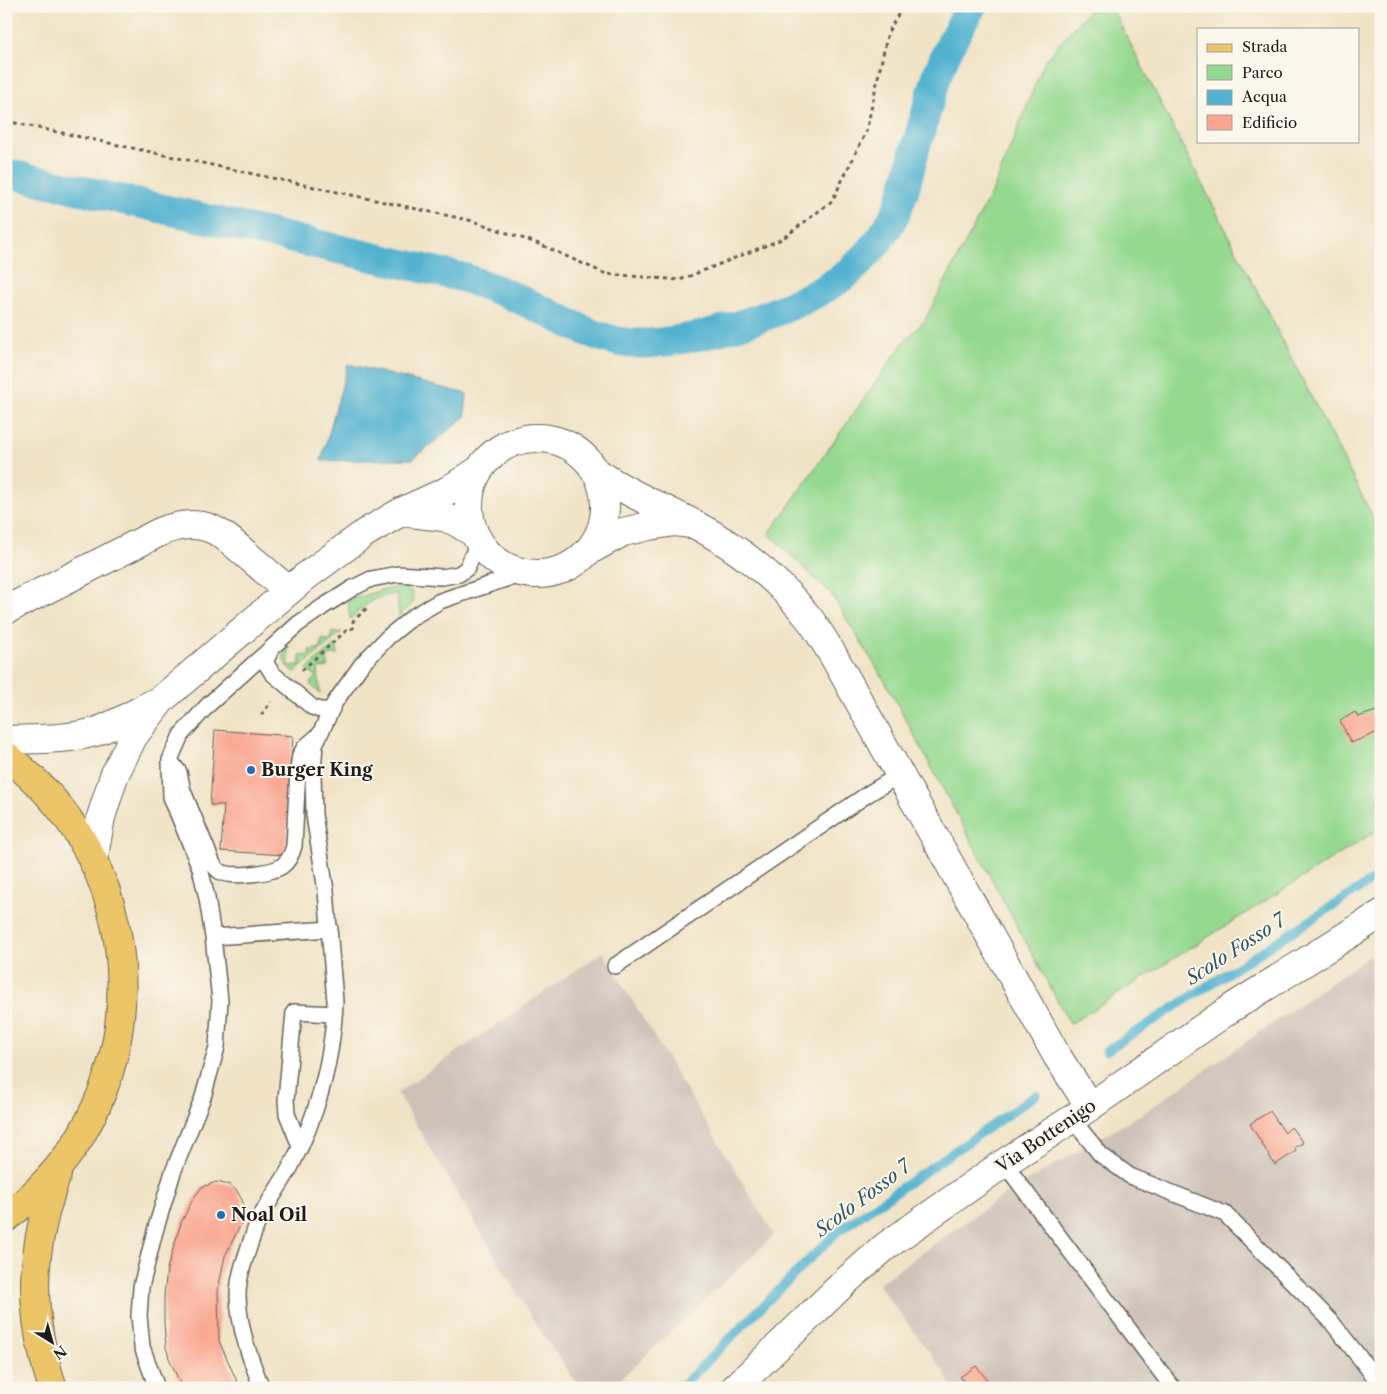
<svg xmlns="http://www.w3.org/2000/svg" width="1387" height="1394" font-family="'Libre Caslon Text',serif">
  <rect width="100%" height="100%" fill="#fbf7ec"/>
  <filter id="ink" filterUnits="userSpaceOnUse"><feTurbulence type="fractalNoise" baseFrequency=".02" numOctaves="2"/><feDisplacementMap in="SourceGraphic" scale="10" xChannelSelector="R" yChannelSelector="G"/><feConvolveMatrix kernelMatrix="1 2 1 2 8 2 1 2 1" color-interpolation-filters="sRGB"/></filter>
  <filter id="wash" filterUnits="userSpaceOnUse"><feTurbulence type="fractalNoise" baseFrequency=".0096" numOctaves="4" result="noise"/><feDisplacementMap in="SourceGraphic" scale="20" xChannelSelector="R" yChannelSelector="G"/><feGaussianBlur stdDeviation="1.12" result="paint"/><feColorMatrix in="noise" values="0 0 0 0 0 0 0 0 0 0 0 0 0 0 0 0 0 1.4 0 .05"/><feComposite in="paint" operator="in"/></filter>
  <g filter="url(#wash)">
    <rect width="100%" height="100%" fill="#f0e3c6"/>
    <!-- industrial -->
    <path fill="#cec2b9" d="M1381 948V1388H953L945 1373 878 1284 1005 1194 1145 1112Z
      M603 952 774 1235 611 1388H580L535 1323 397 1093Z"/>
    <!-- green -->
    <path fill="#95d990" stroke="#587a56" d="M1093 6H1111L1381 533V828L1070 1024 886 683 831 594 769 534 903 343 925 320 995 186 1045 60Z
      M406 587C412 590 413 594 414 601L411 605 399 616 397 594C372 597 368 603 350 619L348 601 381 590Z
      M342 632 295 672C284 665 279 656 288 645L289 666 300 665V656L310 655 309 650 321 648V640L332 639 331 633Z
      M336 644 338 654 327 656 328 667 318 669 320 694 310 684 316 676 307 669Z"/>
    <!-- water -->
    <path fill="#52b2d0" stroke="#376776" d="M348 364 467 394 465 417 413 459 321 461Z"/>
    <g fill="none" stroke-linecap="round" stroke-linejoin="round">
      <!-- stream -->
      <path stroke="#52b2d0" stroke-width="9" d="M1106 1051 1381 875
        M680 1388 837 1232 1036 1095"/>
      <!-- canal -->
      <path stroke="#52b2d0" stroke-width="30" d="M6 173 465 278C483 285 503 291 521 300 554 314 585 335 621 342 678 352 804 309 848 273 867 257 884 236 895 214 905 194 909 171 915 149 921 131 926 113 931 95 934 87 936 78 939 70 948 48 959 26 972 6"/>
    </g>
    <g id="blocks">
      <!-- building -->
      <path fill="#f9a58f" d="M1376 711 1381 721V731L1351 743 1340 721 1355 712 1358 717Z
        M215 730 293 736 285 855 221 851 224 805H210Z
        M1270 1111 1285 1133 1291 1127 1303 1143 1295 1147 1296 1151 1275 1165 1250 1124Z
        M216 1182 230 1185 237 1191 242 1200 245 1209 242 1222 225 1256 218 1290 219 1341 240 1388H182L169 1358 166 1347 164 1324V1296L167 1269 181 1223 193 1199 202 1187Z
        M976 1366 994 1388H969L960 1377Z"/>
    </g>
  </g>
  <g filter="url(#ink)">
    <use href="#blocks" fill-opacity="0" stroke="#666258" stroke-width="1"/>
    <g fill="none" stroke-linecap="round" stroke-linejoin="round">
      <!-- service casing -->
      <g stroke="#666258" stroke-width="18">
        <path id="service" d="M271 650 265 662 272 673 312 707 320 710H331
          M172 763 179 772 183 791 213 864C215 867 218 871 221 872 233 878 272 873 282 866 289 861 292 854 294 846L298 769 300 755 305 747 319 735
          M213 937 330 929
          M615 966 868 794 899 775
          M1072 1119 1101 1155 1130 1176 1225 1214 1330 1320 1381 1385
          M300 1146 287 1114 286 1100 294 1012 334 1014
          M1004 1163 1173 1388
          M157 1388 142 1347 139 1316 141 1287 155 1231 173 1172 203 1097 217 1047 220 1000 213 937 207 898 200 868 171 797 170 760 181 735 208 705 298 624 324 606 353 588 371 579 398 574 442 577 459 574 467 568 478 542
          M262 1388C250 1359 239 1328 238 1296 238 1277 245 1259 251 1241 254 1234 255 1227 259 1220 268 1202 280 1186 290 1168 317 1117 333 1059 335 1001L326 891 314 815 313 771 315 744 320 734 335 702 362 664 388 637 414 616 440 601 506 579 527 574"/>
      </g>
      <!-- minor casing -->
      <g stroke="#666258" stroke-width="30">
        <path id="minor" d="M469 506a68 68 0 1 1 136 0a68 68 0 1 1-136 0Z
          M594 470C626 493 660 506 694 524 737 547 778 579 808 617 818 629 825 643 833 655L1057 1056 1090 1107
          M401 512 444 517 456 522 474 533
          M590 550 623 532 649 526 675 522 691 524
          M6 610 162 531C203 516 219 530 248 556 262 568 276 580 289 591
          M6 740C35 739 67 740 95 732 115 725 135 713 154 703
          M93 861 101 817 114 776 133 737 162 699 305 577 365 533 401 512 447 491 479 470
          M735 1388 846 1281 886 1246 1004 1163 1072 1119 1230 1009 1381 914"/>
      </g>
      <!-- primary casing -->
      <g stroke="#666258" stroke-width="30">
        <path id="primary" d="M6 756C35 778 61 805 80 837 136 928 135 1046 80 1137 61 1168 35 1195 6 1218
          M53 1388C27 1311 30 1250 57 1174"/>
      </g>
      <!-- path -->
      <path stroke="#666258" stroke-width="3" stroke-dasharray="4 4" stroke-linecap="butt" d="M6 121 473 221 539 244 606 274 680 280 782 239 832 201 866 132 888 32 903 6
        M302 670 347 630 353 628 354 626 353 621 368 607
        M261 715 271 702"/>
      <!-- service -->
      <use href="#service" stroke="#fff" stroke-width="15"/>
      <!-- minor -->
      <use href="#minor" stroke="#fff" stroke-width="28"/>
      <!-- primary -->
      <use href="#primary" stroke="#edc569" stroke-width="28"/>
    </g>
  </g>
  <!-- markers -->
  <g fill="#1f6fb2" stroke="#fbf7ec" stroke-width="2">
    <circle cx="251" cy="770" r="5"/>
    <circle cx="221" cy="1215" r="5"/>
  </g>
  <g text-anchor="middle" stroke-width="4" stroke-linejoin="round" paint-order="stroke">
    <!-- poi labels -->
    <g font-size="18" font-weight="bold" fill="#1c1c1c" stroke="#fbf7ec" text-anchor="start">
      <text x="261" y="776">Burger King</text>
      <text x="231" y="1221">Noal Oil</text>
    </g>
    <!-- street labels -->
    <g font-size="18" fill="#1c1c1c" stroke="#fbf7ec">
      <text transform="translate(1046 1136) rotate(-34)" y="6">Via Bottenigo</text>
    </g>
    <!-- water labels -->
    <g font-size="19" font-style="italic" fill="#325864" stroke="#fbf7ec">
      <text transform="translate(1235 949) rotate(-33)" y="7">Scolo Fosso 7</text>
      <text transform="translate(862 1198) rotate(-37)" y="7">Scolo Fosso 7</text>
    </g>
  </g>
  <!-- margin -->
  <rect width="1387" height="1394" fill="none" stroke="#fbf7ec" stroke-width="25"/>
  <!-- legend -->
  <rect x="1197" y="28" width="162" height="115" fill="#fbf7ec" stroke="#a29f99"/>
  <rect x="1207" y="44" width="25" height="8" fill="#edc569" stroke="#a29f99"/>
  <text x="1242" y="52" font-size="15" fill="#1c1c1c">Strada</text>
  <rect x="1207" y="65" width="25" height="15" fill="#95d990" stroke="#a29f99"/>
  <text x="1242" y="78" font-size="15" fill="#1c1c1c">Parco</text>
  <rect x="1207" y="90" width="25" height="15" fill="#52b2d0" stroke="#a29f99"/>
  <text x="1242" y="102" font-size="15" fill="#1c1c1c">Acqua</text>
  <rect x="1207" y="115" width="25" height="15" fill="#f9a58f" stroke="#a29f99"/>
  <text x="1242" y="128" font-size="15" fill="#1c1c1c">Edificio</text>
  <!-- north arrow -->
  <g transform="translate(52 1342) rotate(143)" stroke="#fbf7ec" stroke-width="4" paint-order="stroke">
  <path d="M0-4L9 19L0 12L-9 19Z" fill="#1c1c1c"/>
  <text y="-8" font-size="14" font-weight="bold" text-anchor="middle" fill="#1c1c1c">N</text>
  </g>
</svg>
